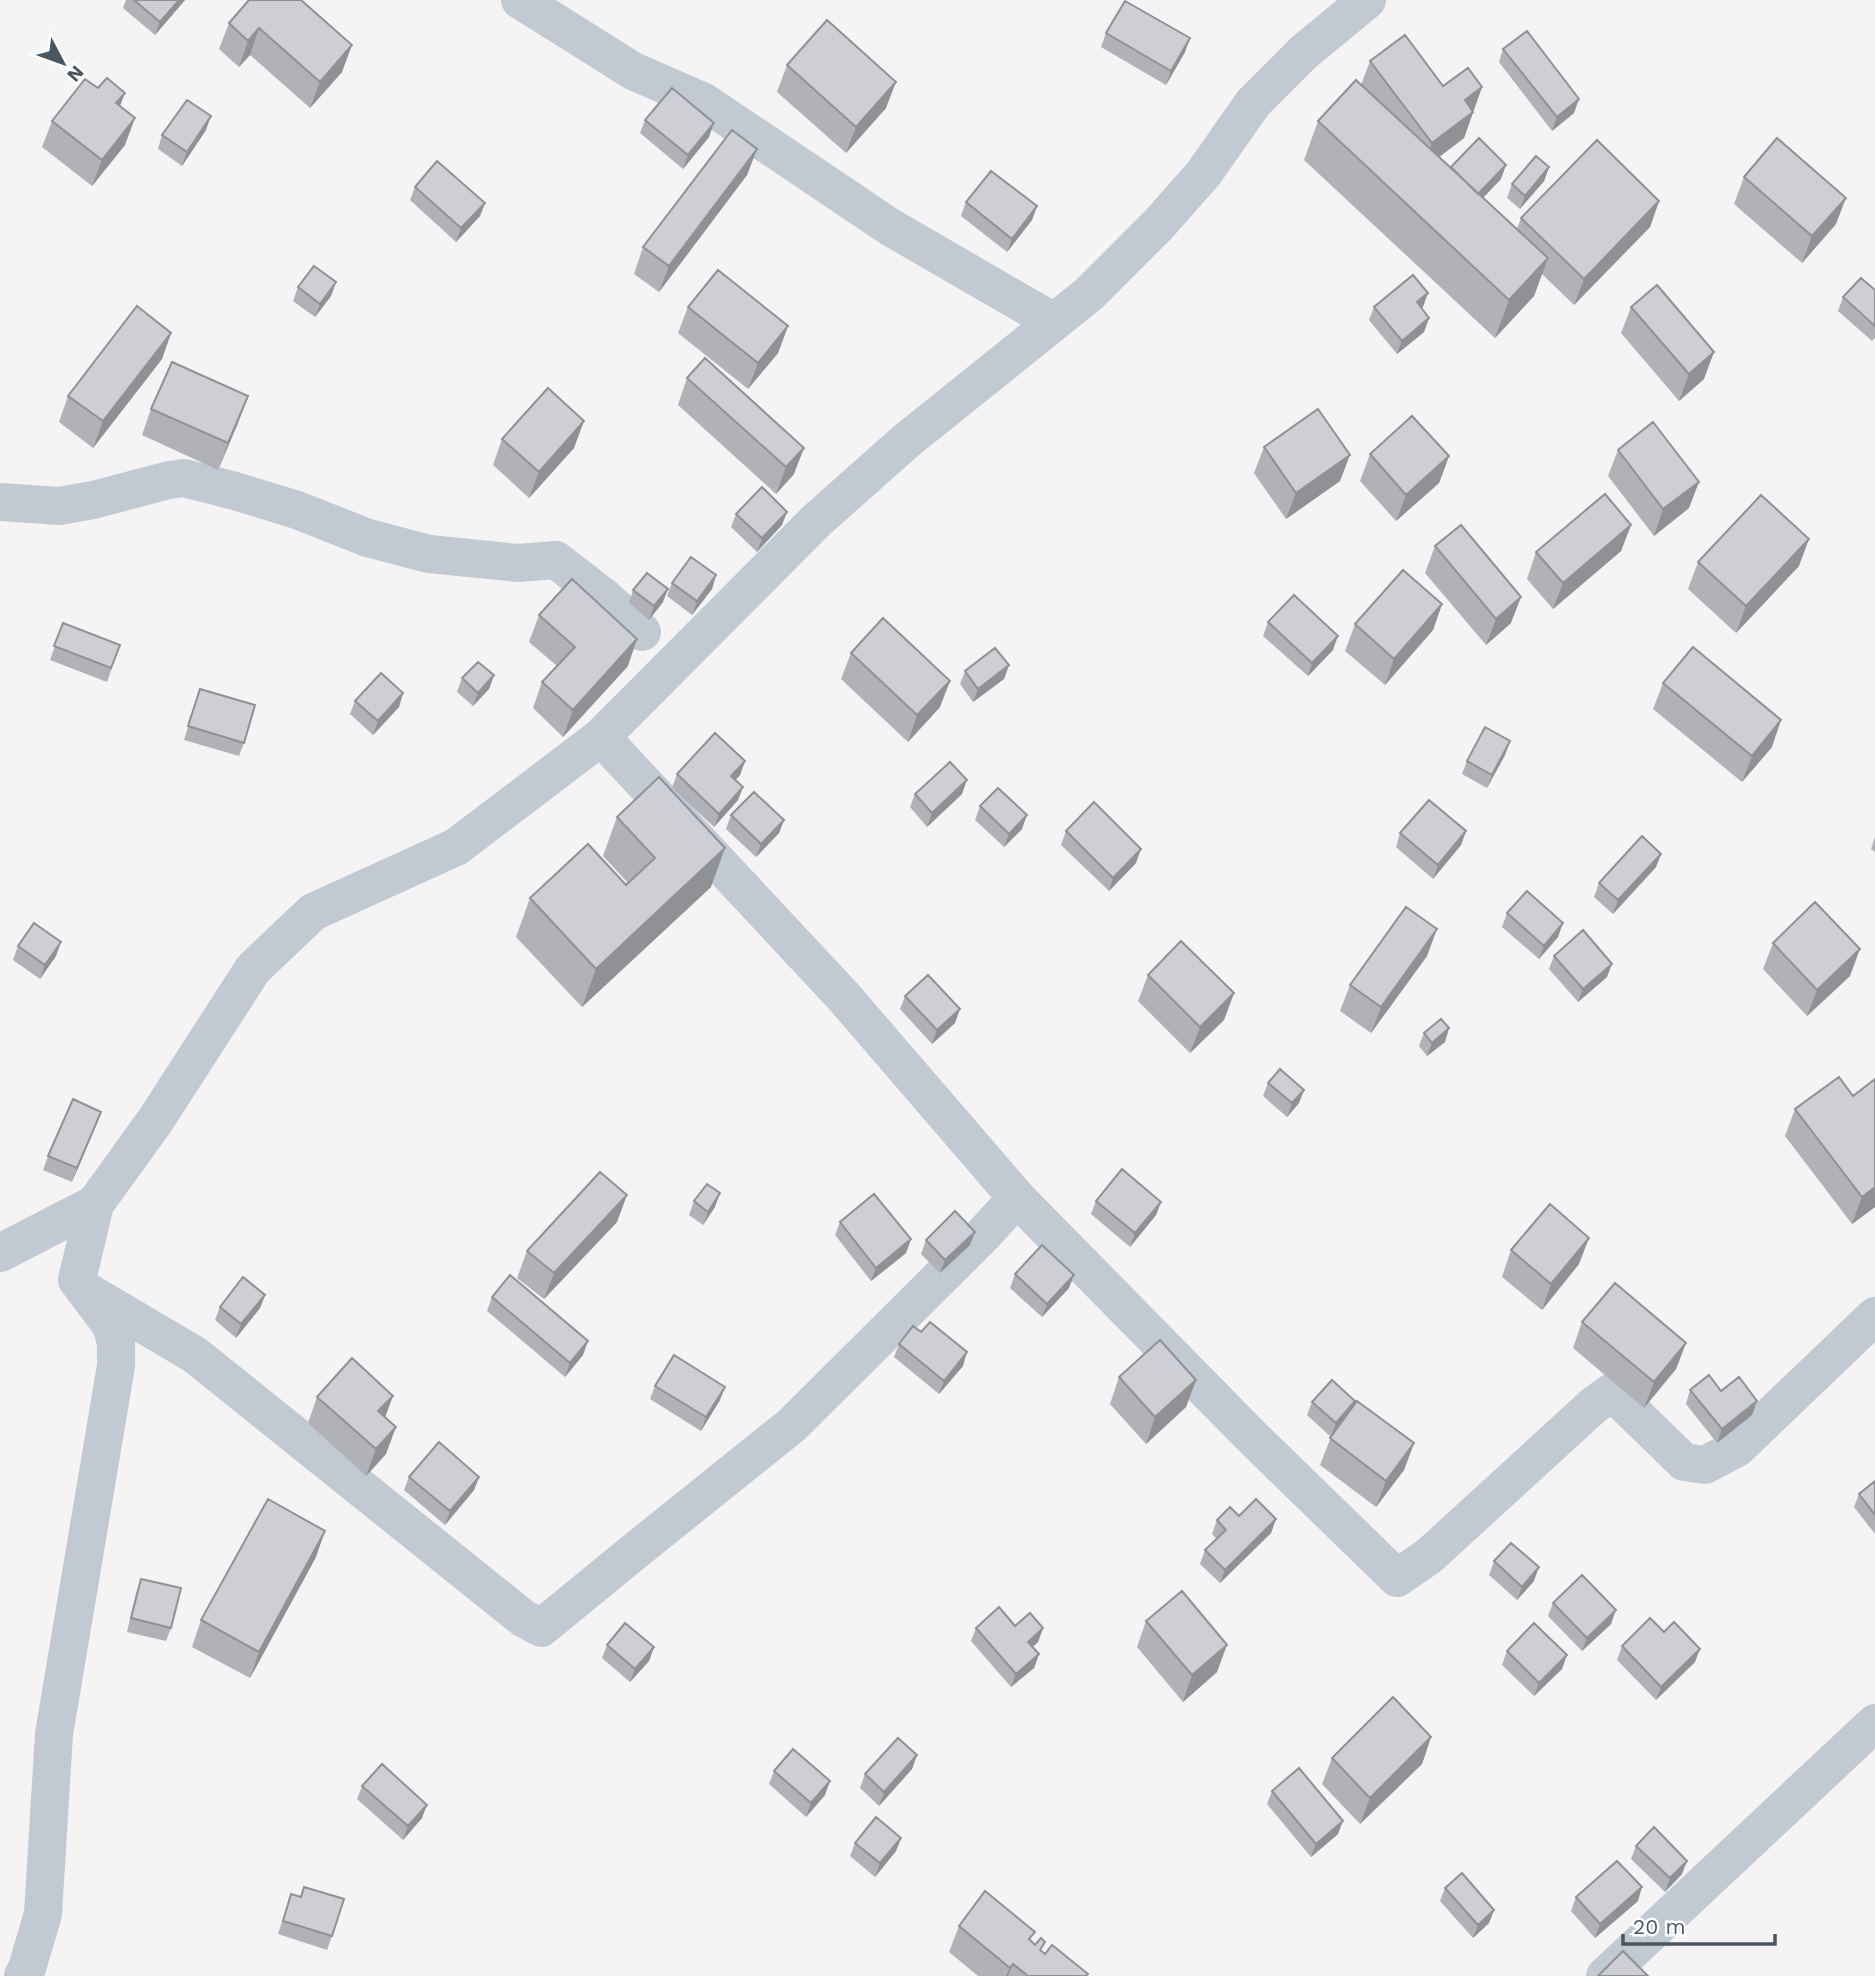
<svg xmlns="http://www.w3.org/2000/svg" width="1875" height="1976" font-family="'Work Sans',sans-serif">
  <rect width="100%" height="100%" fill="#f5f3f3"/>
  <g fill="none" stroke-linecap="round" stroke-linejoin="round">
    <!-- minor -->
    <path stroke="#c1cad2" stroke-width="38" d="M520 0 633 71 704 102 890 227 1054 322
      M0 502 59 506 93 500 169 480 184 478 235 491 297 510 368 538 429 554 518 563 556 560 605 598 642 632
      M601 737 843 996 1017 1198 1251 1436 1397 1578 1429 1556 1594 1405 1612 1392 1684 1462 1705 1465 1737 1448 1875 1316
      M0 1253 95 1204 155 1121 253 969 313 912 456 847 601 737 816 521 906 441 1089 294 1159 224 1204 173 1253 103 1304 52 1367 0
      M85 1290 195 1355 523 1618 541 1628 635 1551 792 1425 981 1237 1017 1198
      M23 1976 27 1968 43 1914 54 1734 116 1366V1343L111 1325 77 1280 95 1204
      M1605 1976 1875 1723"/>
  </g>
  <!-- wall -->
  <path fill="#b0b2b7" d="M126 0H185L155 35 123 8Z
    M249 0 342 72 310 108 250 55 239 67 219 49 229 23Z
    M1106 33 1185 52 1166 85 1101 47Z
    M1503 49 1574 113 1552 131 1499 62Z
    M1370 61 1443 86 1482 87 1464 138 1439 157 1451 168V167L1501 179 1483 198 1517 229 1521 218 1659 201 1650 227 1574 305 1542 274 1534 296 1495 338 1304 160 1318 121 1361 85Z
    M787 65 886 108 846 153 777 92Z
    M120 106 125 145 92 186 42 147 52 121Z
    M645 120 709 137 683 169 640 133Z
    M206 130 182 166 158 149 162 135Z
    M757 149 747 175 659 292 634 274 643 247Z
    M1549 167 1544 181 1520 209 1507 198 1512 184Z
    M1744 177 1836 224 1802 263 1734 204Z
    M415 187 485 203 480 216 456 242 410 200Z
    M966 202 1037 206 1032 220 1007 252 961 216Z
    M336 282 331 296 315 317 293 301 298 287Z
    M1875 290V338L1872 341 1838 311 1843 297Z
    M688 307 788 326 778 353 748 389 678 333Z
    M1374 307H1423L1421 308 1429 318 1424 332 1397 354 1369 320Z
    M1631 307 1704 379 1679 401 1621 333Z
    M171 333 162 359 93 448 59 422 68 396Z
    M687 378 794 474 776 494 678 405Z
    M151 409 238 423 218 470 142 435Z
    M502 439 574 448 529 498 493 465Z
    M1264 447 1340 481 1286 519 1254 473Z
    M1618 450 1689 508 1654 536 1608 476Z
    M1370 454 1449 456 1439 483 1396 521 1360 481Z
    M736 514 782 525 757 552 731 527Z
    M1631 525 1621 551 1553 609 1527 579 1536 552Z
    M1435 546 1511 623 1486 645 1425 573Z
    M1698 562 1799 566 1736 633 1688 589Z
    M716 575 712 589 692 615 667 596 672 583Z
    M633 590 663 602 649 620 629 603Z
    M1442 604 1433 630 1385 685 1345 651 1355 624Z
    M539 615 628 666 563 737 533 708 542 682 557 666 529 642Z
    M1268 622 1333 650 1308 676 1263 636Z
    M63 623 120 645 107 682 50 660Z
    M851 653 940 707 908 742 841 679Z
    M1009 665 1004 679 973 702 960 684 965 671Z
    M494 675 489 689 473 706 457 692 462 678Z
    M1663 683 1772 747 1742 782 1653 709Z
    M200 689 244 743 239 756 184 740Z
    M403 693 399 707 373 735 350 714 355 701Z
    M1510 741 1505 755 1487 788 1462 774 1467 761Z
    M745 761 740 775 735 780 743 787 738 800 714 827 672 788 677 774Z
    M915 794H962L927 827 910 807Z
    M980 806 1022 829 1004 847 975 820Z
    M731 815 784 820 779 833 756 857 726 829Z
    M617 817 711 887 582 1007 516 937 530 898 626 885 628 883 603 856Z
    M1066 831 1136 863 1109 891 1061 845Z
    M1466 831 1461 845 1433 879 1396 847 1400 833Z
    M1875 837V852L1871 849Z
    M1661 854 1656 867 1613 914 1594 897 1599 883Z
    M1507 913 1558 937 1539 959 1502 927Z
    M1773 943 1850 976 1807 1016 1763 969Z
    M18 946 56 956 40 979 13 960Z
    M1427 956 1371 1033 1340 1011 1350 985Z
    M1554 956 1607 977 1578 1002 1549 969Z
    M1148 975 1234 993 1224 1020 1190 1053 1138 1001Z
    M905 996 955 1023 932 1044 900 1009Z
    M1449 1028 1445 1042 1427 1056 1419 1046 1424 1033Z
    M1875 1079V1207L1852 1224 1785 1136 1795 1109 1853 1096Z
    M1268 1083 1304 1090 1299 1103 1287 1117 1263 1096Z
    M96 1125 72 1182 43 1170 48 1156Z
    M694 1201 715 1207 703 1225 689 1215Z
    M1096 1201 1161 1202 1156 1215 1130 1247 1091 1214Z
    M617 1222 544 1299 517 1278 527 1251Z
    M840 1222 911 1239 906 1253 871 1281 835 1235Z
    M926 1240 970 1245 940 1273 921 1254Z
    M1511 1250 1579 1264 1542 1310 1502 1277Z
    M1015 1274 1069 1288 1042 1317 1010 1288Z
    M265 1295 260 1308 236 1338 215 1320 220 1307Z
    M492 1297 583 1355 565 1377 487 1311Z
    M1582 1322 1686 1343 1676 1369 1644 1408 1573 1348Z
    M899 1344 963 1366 939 1394 894 1357Z
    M1119 1377 1196 1380 1186 1407 1146 1444 1110 1404Z
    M655 1386 720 1400 701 1431 650 1399Z
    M1690 1390 1721 1391 1757 1401 1752 1415 1717 1443 1686 1404Z
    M317 1397 385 1417 386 1454 366 1476 308 1423Z
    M1312 1402 1353 1407 1414 1443 1404 1470 1376 1507 1320 1465 1331 1437 1307 1415Z
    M409 1477H479L474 1490 445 1525 404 1490Z
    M1875 1481V1534L1854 1507 1859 1494Z
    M1276 1519 1271 1533 1220 1583 1200 1564 1205 1550 1217 1539 1212 1534 1217 1520Z
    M316 1557 250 1678 192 1647 201 1620Z
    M1494 1561 1534 1581 1517 1600 1489 1575Z
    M141 1579 171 1628 166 1641 127 1632 136 1593Z
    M1553 1603 1611 1624 1582 1651 1548 1616Z
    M1146 1621 1217 1672 1183 1702 1137 1647Z
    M1015 1626 1043 1628 1038 1642 1032 1647 1039 1654 1034 1668 1011 1687 971 1641 976 1628Z
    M607 1645 654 1647 649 1661 630 1682 602 1658Z
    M1622 1646 1695 1662 1656 1700 1617 1660Z
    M1507 1651 1562 1669 1534 1696 1502 1665Z
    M1431 1737 1422 1764 1360 1824 1322 1784 1332 1758Z
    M917 1755 912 1769 879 1806 860 1788 865 1774Z
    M774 1771 825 1795 806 1817 769 1784Z
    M362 1786 422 1818 403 1840 357 1799Z
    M1272 1791 1338 1834 1311 1857 1267 1804Z
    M901 1838 896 1851 875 1877 850 1856 855 1843Z
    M1636 1846 1682 1874 1665 1892 1631 1859Z
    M1445 1888 1494 1910 1489 1923 1473 1938 1440 1901Z
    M291 1894 332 1936 327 1950 278 1934Z
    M1576 1897 1638 1901 1595 1938 1571 1911Z
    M959 1926 1031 1942 1045 1954 1087 1976H978L949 1952Z"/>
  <!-- shaded-wall -->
  <path fill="#909195" d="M179 0H185L155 35 160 22Z
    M259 28 250 55 239 67 248 41Z
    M1190 38 1185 52 1166 85 1171 71Z
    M352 45 342 72 310 108 320 82Z
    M896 82 886 108 846 153 856 127Z
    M1482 87 1464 138 1422 170 1432 143 1465 100Z
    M125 93 115 119 116 103Z
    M1579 99 1574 113 1552 131 1557 117Z
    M211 116 206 130 182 166 187 152Z
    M135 118 125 145 92 186 102 160Z
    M714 123 709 137 683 169 688 155Z
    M757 149 747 175 659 292 669 266Z
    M1506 165 1501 179 1474 207 1478 194Z
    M1549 167 1544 181 1520 209 1525 196Z
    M1846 198 1836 224 1802 263 1812 236Z
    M1659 201 1650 227 1574 305 1584 279Z
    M485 203 480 216 456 242 461 228Z
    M1037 206 1032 220 1007 252 1012 239Z
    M1548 258 1534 296 1495 338 1509 300Z
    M336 282 331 296 315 317 320 304Z
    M1428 293 1423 307 1412 315 1417 302Z
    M1429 318 1424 332 1397 354 1402 341Z
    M788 326 778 353 748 389 758 363Z
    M171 333 162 359 93 448 103 421Z
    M1714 352 1704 379 1679 401 1689 374Z
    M248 396 238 423 218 470 228 443Z
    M584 421 574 448 529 498 539 472Z
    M804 448 794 474 776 494 786 467Z
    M1350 455 1340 481 1286 519 1296 493Z
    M1449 456 1439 483 1396 521 1406 495Z
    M1699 482 1689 508 1654 536 1663 509Z
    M787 512 782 525 757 552 762 538Z
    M1631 525 1621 551 1553 609 1563 583Z
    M1809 539 1799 566 1736 633 1746 606Z
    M716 575 712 589 692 615 697 601Z
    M668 589 663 602 649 620 654 606Z
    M1521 597 1511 623 1486 645 1496 619Z
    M1442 604 1433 630 1385 685 1394 659Z
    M1338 636 1333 650 1308 676 1312 663Z
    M637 639 628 666 563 737 573 710Z
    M1009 665 1004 679 973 702 978 689Z
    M494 675 489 689 473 706 478 693Z
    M950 681 940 707 908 742 917 715Z
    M403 693 399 707 373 735 378 721Z
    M1781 720 1772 747 1742 782 1752 756Z
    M1510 741 1505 755 1487 788 1492 775Z
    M745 761 740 775 726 790 731 776Z
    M967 780 962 794 927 827 932 813Z
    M743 787 738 800 714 827 719 814Z
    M1027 815 1022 829 1004 847 1009 834Z
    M784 820 779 833 756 857 761 844Z
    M1466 831 1461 845 1433 879 1438 865Z
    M725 848 711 887 582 1007 596 969Z
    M1141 849 1136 863 1109 891 1113 878Z
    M1661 854 1656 867 1613 914 1618 900Z
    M1563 923 1558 937 1539 959 1544 946Z
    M1437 929 1427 956 1371 1033 1381 1007Z
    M61 942 56 956 40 979 45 965Z
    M1860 949 1850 976 1807 1016 1817 990Z
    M1612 964 1607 977 1578 1002 1583 989Z
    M1234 993 1224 1020 1190 1053 1200 1027Z
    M960 1009 955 1023 932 1044 937 1030Z
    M1449 1028 1445 1042 1427 1056 1432 1043Z
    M1304 1090 1299 1103 1287 1117 1292 1103Z
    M101 1112 96 1125 72 1182 77 1168Z
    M1875 1187V1207L1852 1224 1862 1197Z
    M720 1193 715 1207 703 1225 708 1212Z
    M627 1195 617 1222 544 1299 554 1273Z
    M1161 1202 1156 1215 1130 1247 1135 1233Z
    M975 1232 970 1245 940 1273 945 1260Z
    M1589 1238 1579 1264 1542 1310 1551 1284Z
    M911 1239 906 1253 871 1281 876 1268Z
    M1074 1275 1069 1288 1042 1317 1047 1304Z
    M265 1295 260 1308 236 1338 241 1324Z
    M588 1341 583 1355 565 1377 570 1363Z
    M1686 1343 1676 1369 1644 1408 1654 1382Z
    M967 1352 963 1366 939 1394 944 1381Z
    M1196 1380 1186 1407 1146 1444 1155 1417Z
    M725 1387 720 1400 701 1431 706 1417Z
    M393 1396 383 1423 378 1411Z
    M1355 1401 1350 1415 1331 1437 1336 1423Z
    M1757 1401 1752 1415 1717 1443 1722 1429Z
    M396 1427 386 1454 366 1476 376 1449Z
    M1414 1443 1404 1470 1376 1507 1386 1481Z
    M479 1477 474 1490 445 1525 450 1511Z
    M1276 1519 1271 1533 1220 1583 1225 1570Z
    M325 1531 316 1557 250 1678 259 1652Z
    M1539 1567 1534 1581 1517 1600 1522 1587Z
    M1616 1610 1611 1624 1582 1651 1587 1638Z
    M1043 1628 1038 1642 1023 1656 1028 1642Z
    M1227 1645 1217 1672 1183 1702 1192 1675Z
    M654 1647 649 1661 630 1682 635 1669Z
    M1700 1649 1695 1662 1656 1700 1661 1687Z
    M1039 1654 1034 1668 1011 1687 1016 1674Z
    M1567 1655 1562 1669 1534 1696 1539 1683Z
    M1431 1737 1422 1764 1360 1824 1370 1798Z
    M917 1755 912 1769 879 1806 884 1792Z
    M830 1781 825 1795 806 1817 811 1803Z
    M427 1805 422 1818 403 1840 408 1826Z
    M1343 1821 1338 1834 1311 1857 1316 1844Z
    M901 1838 896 1851 875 1877 880 1863Z
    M1687 1861 1682 1874 1665 1892 1670 1878Z
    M1642 1887 1638 1901 1595 1938 1600 1924Z
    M1494 1910 1489 1923 1473 1938 1478 1925Z
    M1013 1964 1008 1976H1006L1010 1968Z"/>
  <!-- building -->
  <path fill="#cdcfd5" stroke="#909195" stroke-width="2" d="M134 0H179L160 22Z
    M249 0H301L352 45 320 82 259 28 248 41 229 23Z
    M1125 1 1190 38 1171 71 1106 33Z
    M827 20 896 82 856 127 787 65Z
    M1527 31 1579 99 1557 117 1503 49Z
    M1405 35 1443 86 1468 68 1482 87 1465 100 1473 112 1432 143 1370 61Z
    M107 78 125 93 116 103 135 118 102 160 52 121 85 79 98 88Z
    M1356 80 1548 258 1509 300 1318 121Z
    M672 88 714 123 688 155 645 120Z
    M187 100 211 116 187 152 162 135Z
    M732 130 757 149 669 266 643 247Z
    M1479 138 1506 165 1478 194 1451 167Z
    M1777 138 1846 198 1812 236 1744 177Z
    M1597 140 1659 201 1584 279 1521 218Z
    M1536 156 1549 167 1525 196 1512 184Z
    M437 161 485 203 461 228 415 187Z
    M991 171 1037 206 1012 239 966 202Z
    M314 266 336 282 320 304 298 287Z
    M718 270 788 326 758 363 688 307Z
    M1413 275 1428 293 1417 302 1429 318 1402 341 1374 307Z
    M1861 278 1875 290V326L1843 297Z
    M1657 285 1714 352 1689 374 1631 307Z
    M137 306 171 333 103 421 68 396Z
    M705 358 804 448 786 467 687 378Z
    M172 362 248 396 228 443 151 409Z
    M548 388 584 421 539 472 502 439Z
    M1318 409 1350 455 1296 493 1264 447Z
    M1412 416 1449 456 1406 495 1370 454Z
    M1653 422 1699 482 1663 509 1618 450Z
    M762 487 787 512 762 538 736 514Z
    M1605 494 1631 525 1563 583 1536 552Z
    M1761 495 1809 539 1746 606 1698 562Z
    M1461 525 1521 597 1496 619 1435 546Z
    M691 557 716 575 697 601 672 583Z
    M1403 570 1442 604 1394 659 1355 624Z
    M647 573 668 589 654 606 633 590Z
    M572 579 637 639 573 710 542 682 575 647 539 615Z
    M1294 595 1338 636 1312 663 1268 622Z
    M883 618 950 681 917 715 851 653Z
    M63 623 120 645 111 668 54 646Z
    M1693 647 1781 720 1752 756 1663 683Z
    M995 648 1009 665 978 689 965 671Z
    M478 662 494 675 478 693 462 678Z
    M381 673 403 693 378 721 355 701Z
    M200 689 255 705 244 743 188 726Z
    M1485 727 1510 741 1492 775 1467 761Z
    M715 733 745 761 731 776 743 787 719 814 677 774Z
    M950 762 967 780 932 813 915 794Z
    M659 777 725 848 596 969 530 898 588 844 626 885 655 858 617 817Z
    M998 788 1027 815 1009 834 980 806Z
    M754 792 784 820 761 844 731 815Z
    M1429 800 1466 831 1438 865 1400 833Z
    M1094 802 1141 849 1113 878 1066 831Z
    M1642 836 1661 854 1618 900 1599 883Z
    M1527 891 1563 923 1544 946 1507 913Z
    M1815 902 1860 949 1817 990 1773 943Z
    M1406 907 1437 929 1381 1007 1350 985Z
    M34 923 61 942 45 965 18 946Z
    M1583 930 1612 964 1583 989 1554 956Z
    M1181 941 1234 993 1200 1027 1148 975Z
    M928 975 960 1009 937 1030 905 996Z
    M1441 1019 1449 1028 1432 1043 1424 1033Z
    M1280 1069 1304 1090 1292 1103 1268 1083Z
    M1839 1077 1853 1096 1875 1079V1187L1862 1197 1795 1109Z
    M73 1099 101 1112 77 1168 48 1156Z
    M1122 1169 1161 1202 1135 1233 1096 1201Z
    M600 1172 627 1195 554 1273 527 1251Z
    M707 1184 720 1193 708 1212 694 1201Z
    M874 1194 911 1239 876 1268 840 1222Z
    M1550 1204 1589 1238 1551 1284 1511 1250Z
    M955 1211 975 1232 945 1260 926 1240Z
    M1042 1245 1074 1275 1047 1304 1015 1274Z
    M510 1275 588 1341 570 1363 492 1297Z
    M243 1277 265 1295 241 1324 220 1307Z
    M1615 1283 1686 1343 1654 1382 1582 1322Z
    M930 1322 967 1352 944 1381 899 1344 913 1326 921 1332Z
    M1160 1340 1196 1380 1155 1417 1119 1377Z
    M674 1355 725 1387 706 1417 655 1386Z
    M352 1358 393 1396 378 1411 396 1427 376 1449 317 1397Z
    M1709 1375 1721 1391 1739 1377 1757 1401 1722 1429 1690 1390Z
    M1332 1380 1355 1401 1336 1423 1312 1402Z
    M1357 1401 1414 1443 1386 1481 1330 1438Z
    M439 1442 479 1477 450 1511 409 1477Z
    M1875 1481V1515L1859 1494Z
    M268 1499 325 1531 259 1652 201 1620Z
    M1256 1499 1276 1519 1225 1570 1205 1550 1226 1530 1217 1520 1230 1507 1239 1516Z
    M1511 1543 1539 1567 1522 1587 1494 1561Z
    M1582 1575 1616 1610 1587 1638 1553 1603Z
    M141 1579 181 1588 171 1628 131 1618Z
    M1182 1591 1227 1645 1192 1675 1146 1621Z
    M999 1607 1015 1626 1030 1613 1043 1628 1028 1642 1039 1654 1016 1674 976 1628Z
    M1650 1618 1664 1632 1674 1622 1700 1649 1661 1687 1622 1646Z
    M625 1623 654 1647 635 1669 607 1645Z
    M1534 1623 1567 1655 1539 1683 1507 1651Z
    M1393 1697 1431 1737 1370 1798 1332 1758Z
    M898 1738 917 1755 884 1792 865 1774Z
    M793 1749 830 1781 811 1803 774 1771Z
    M382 1764 427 1805 408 1826 362 1786Z
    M1299 1768 1343 1821 1316 1844 1272 1791Z
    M876 1817 901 1838 880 1863 855 1843Z
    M1654 1827 1687 1861 1670 1878 1636 1846Z
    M1617 1861 1642 1887 1600 1924 1576 1897Z
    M1462 1873 1494 1910 1478 1925 1445 1888Z
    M304 1887 344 1899 332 1936 283 1921 291 1894 301 1897Z
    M985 1891 1035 1932 1029 1939 1035 1945 1041 1938 1045 1942 1040 1950 1045 1954 1052 1945 1088 1974 1086 1976H1028L1013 1964 1010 1968 959 1926Z
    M1623 1951 1648 1976H1598Z"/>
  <!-- north arrow -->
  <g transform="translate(63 63) rotate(131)" stroke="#ffffff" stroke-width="5" paint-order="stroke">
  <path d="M0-5L12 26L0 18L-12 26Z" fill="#4a5661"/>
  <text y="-10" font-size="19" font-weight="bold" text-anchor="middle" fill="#4a5661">N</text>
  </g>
  <!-- scale -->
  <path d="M1623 1934v10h152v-10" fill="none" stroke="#4a5661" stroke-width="3.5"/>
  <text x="1633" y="1934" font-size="21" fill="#4a5661" stroke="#ffffff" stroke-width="5" paint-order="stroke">20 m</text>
</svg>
